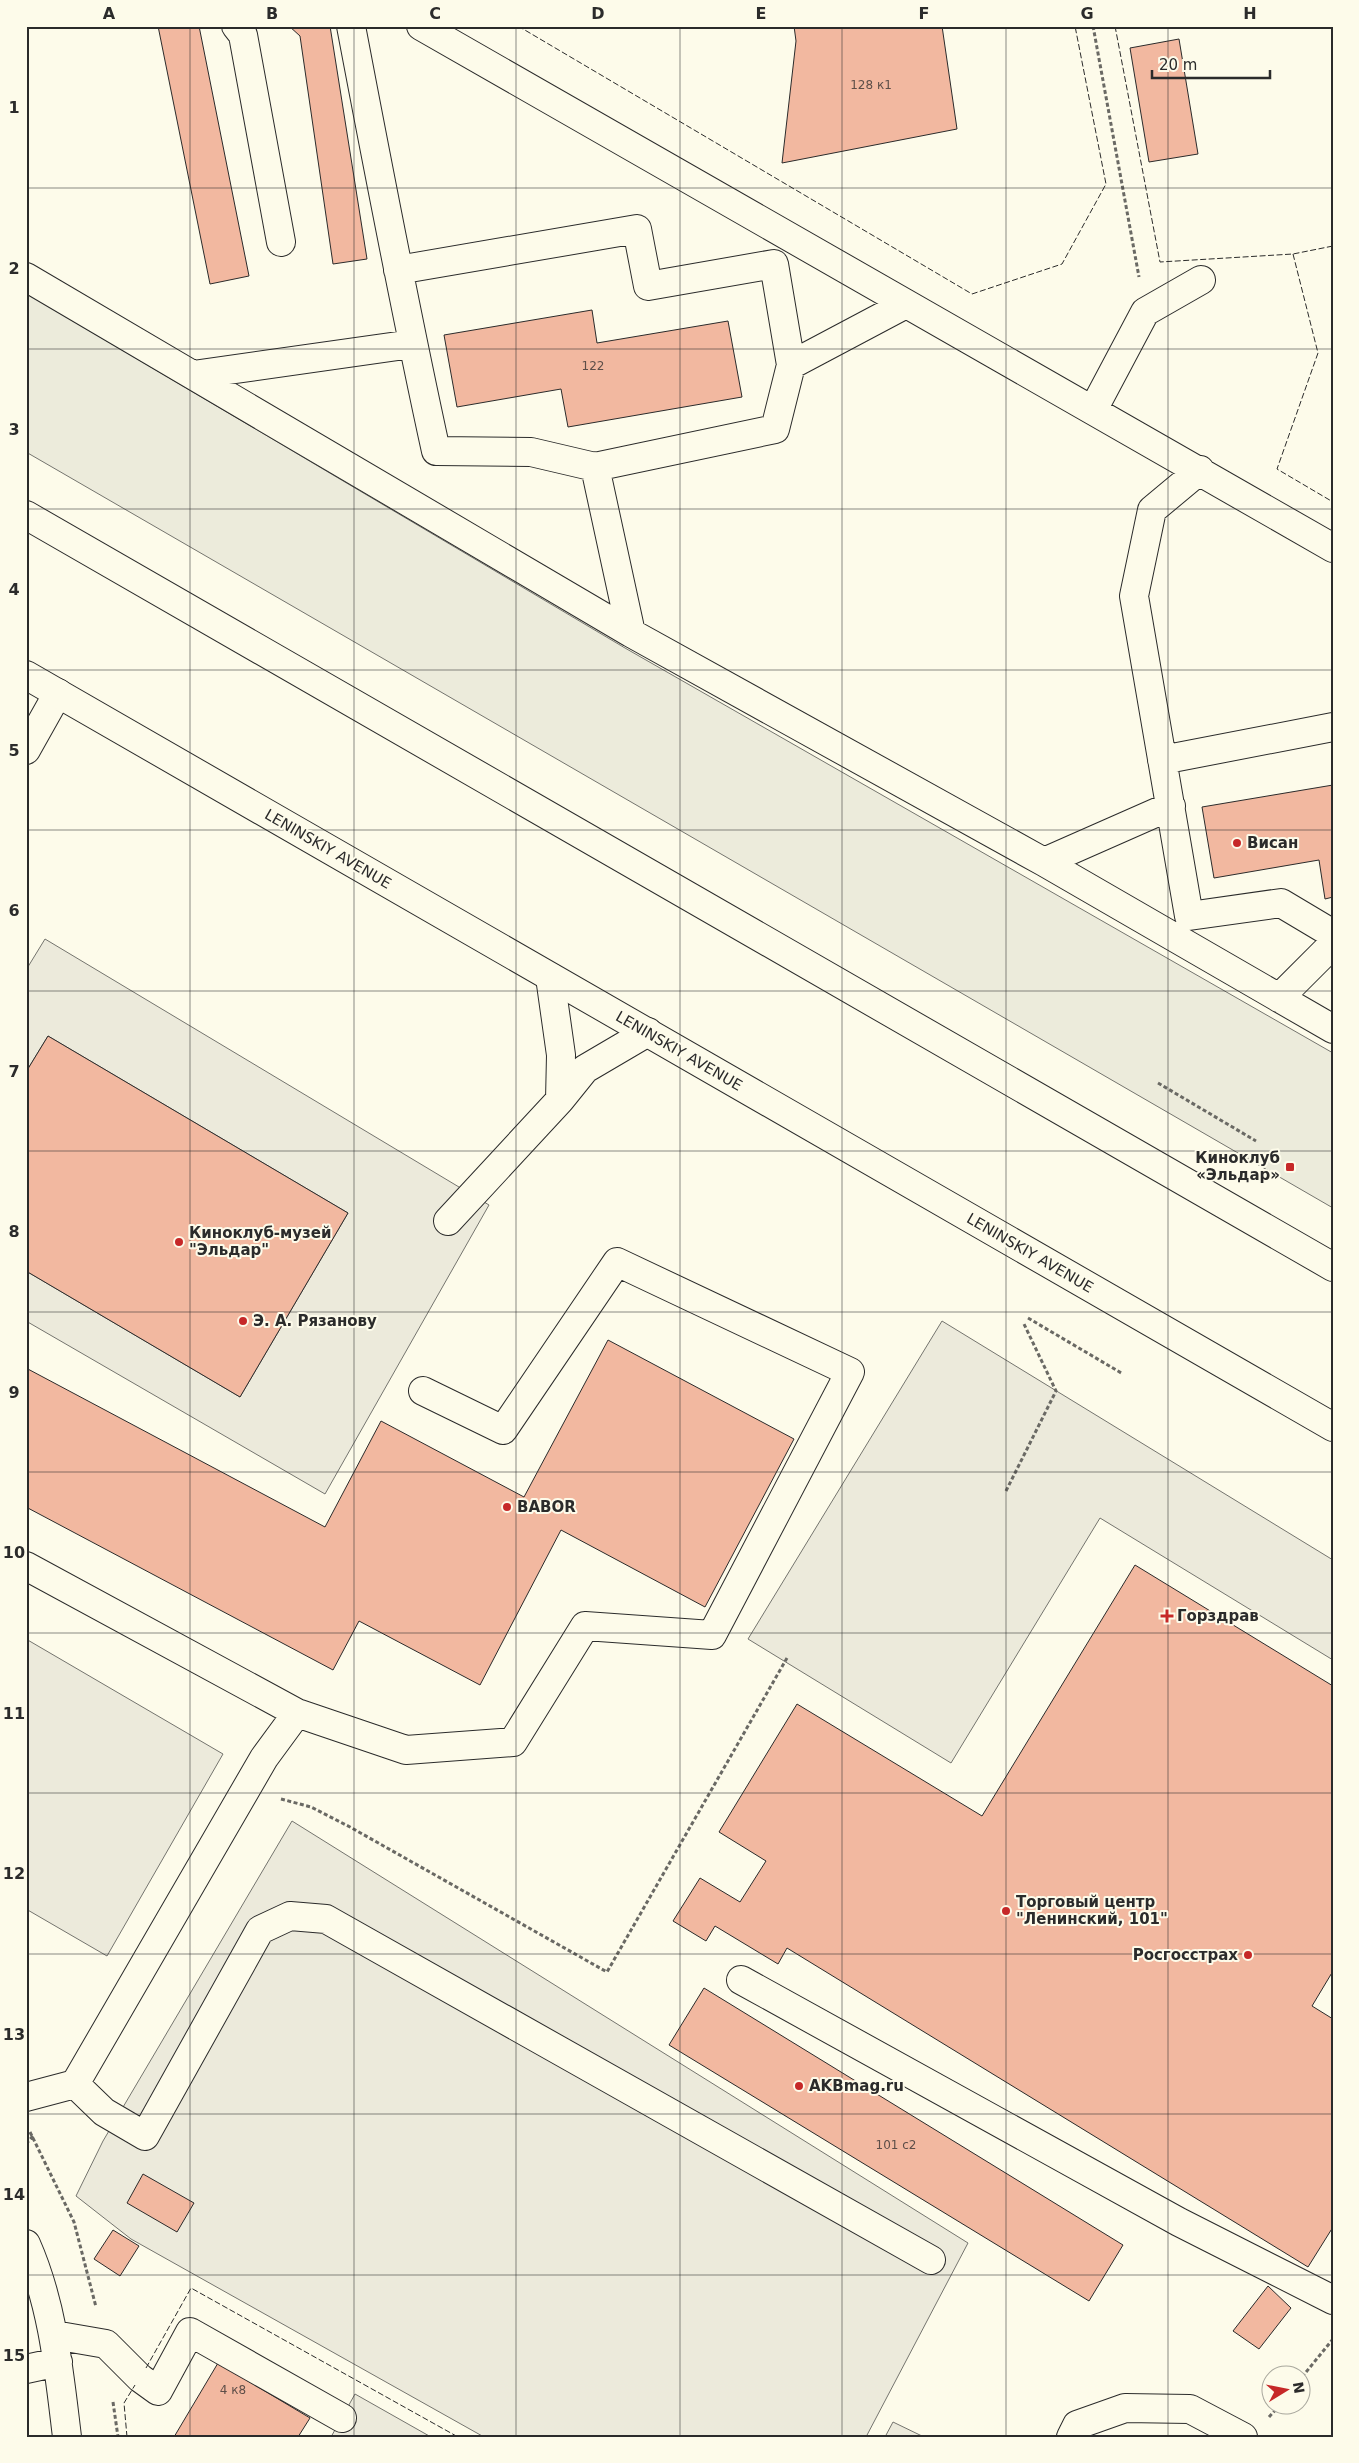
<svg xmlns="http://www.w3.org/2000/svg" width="1359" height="2463" font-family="'DejaVu Sans',sans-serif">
  <rect width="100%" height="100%" fill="#fdfbea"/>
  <!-- green -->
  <path fill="#ecebdb" stroke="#74746e" d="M26 293 625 648 1333 1053V1208L26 452Z"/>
  <!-- parking -->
  <path fill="#eceadb" stroke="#74746e" d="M45 939 489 1205 325 1494 26 1321V1271L240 1397 348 1213 48 1036 26 1072V970Z
    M942 1321 1333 1560V1660L1100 1518 951 1763 748 1639Z
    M26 1639 223 1754 107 1956 26 1909Z
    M292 1821 968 2243 866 2437H484L131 2239 76 2196 103 2141Z
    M355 2394 431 2437H331Z
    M893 2422 924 2437H885Z"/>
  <!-- building -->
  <path fill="#f2b8a0" stroke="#2b2b2b" d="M158 26H199L249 276 210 284Z
    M289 26H330L367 259 333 264 300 36Z
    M794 26H942L957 129 782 163 796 41Z
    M1179 39 1198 154 1149 162 1130 48Z
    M592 310 597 343 728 321 742 397 568 427 561 389 457 407 444 335Z
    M1333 785V897L1325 899 1319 860 1214 878 1202 807Z
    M48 1036 348 1213 240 1397 26 1271V1072Z
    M608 1340 794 1439 705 1607 561 1530 480 1685 359 1621 333 1670 26 1507V1368L325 1527 381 1421 524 1497Z
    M1135 1565 1333 1686V1971L1312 2006 1333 2019V2227L1308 2267 787 1948 778 1964 715 1926 706 1941 673 1921 700 1878 740 1902 766 1861 719 1832 797 1704 982 1816Z
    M704 1988 1123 2245 1089 2301 669 2045Z
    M143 2174 194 2203 177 2232 127 2203Z
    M113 2230 139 2246 120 2276 94 2259Z
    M1268 2286 1291 2308 1259 2349 1233 2331Z
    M218 2363 310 2418 298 2437H174Z"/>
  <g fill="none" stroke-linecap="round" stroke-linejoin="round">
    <!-- minor casing -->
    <g stroke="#2b2b2b" stroke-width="30">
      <path id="minor" d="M236 26 243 35 281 242
        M351 26C378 168 405 310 436 451L531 452 595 467 775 429 791 365 774 264 648 286 637 229 398 270
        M421 26 1333 548
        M26 277 631 633 1044 862 1333 1029
        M791 365 906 304
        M193 375 412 344
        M1093 410 1145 312 1201 280
        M595 467 631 633
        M1200 470 1152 510 1134 596 1189 916 1281 903 1333 934
        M26 750 58 693
        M1162 760 1333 727
        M1044 862 1171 806
        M1279 998 1333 944
        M560 1100 585 1069 648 1032
        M448 1221 560 1100 561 1055 550 977
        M26 1566 297 1713 264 1758 75 2084 26 2097
        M297 1713 406 1750 513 1742 585 1626 712 1635 850 1372 617 1262 503 1430 423 1391
        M741 1980 1179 2222 1333 2300
        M75 2084 104 2112 145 2136 260 1930 290 1916 326 1919 931 2260
        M26 2244C53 2305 59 2371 67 2437
        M54 2335 106 2344 140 2378 158 2391 190 2332 342 2418
        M26 2369 58 2362
        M1071 2437 1077 2425 1125 2408 1190 2409 1243 2437"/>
    </g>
    <!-- major casing -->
    <g stroke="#2b2b2b" stroke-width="30">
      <path id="major" d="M26 515 1333 1267
        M26 675 1333 1427"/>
    </g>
    <!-- path -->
    <path stroke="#6a6964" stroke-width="3" stroke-dasharray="4 2.5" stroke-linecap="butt" d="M1093 26 1139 277
      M1158 1083 1256 1141
      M1028 1318 1123 1374
      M1006 1491 1056 1391 1024 1324
      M281 1799 311 1807 350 1827 607 1972 787 1658
      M30 2132 74 2222 96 2307
      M26 2144 33 2136
      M1302 2377 1333 2339
      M113 2402 118 2437
      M1269 2417 1279 2406"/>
    <!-- minor -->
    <use href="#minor" stroke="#fdfbea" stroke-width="28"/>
    <!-- major -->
    <use href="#major" stroke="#fdfbea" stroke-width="28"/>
    <!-- fence -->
    <path stroke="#2b2b2b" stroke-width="1" stroke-dasharray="6 2.5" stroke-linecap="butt" d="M518 26 972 294 1062 264 1106 184 1075 26
      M1115 26 1160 262 1293 254 1333 246
      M1293 254 1318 353 1277 469 1333 502
      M146 2368 191 2288 458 2437
      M127 2437 124 2403 135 2385"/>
  </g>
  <!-- grid -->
  <path fill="none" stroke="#2b2b2b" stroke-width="1" stroke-opacity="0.55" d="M190 26V2437M354 26V2437M516 26V2437M680 26V2437M842 26V2437M1006 26V2437M1168 26V2437M26 188H1333M26 349H1333M26 509H1333M26 670H1333M26 830H1333M26 991H1333M26 1151H1333M26 1312H1333M26 1472H1333M26 1633H1333M26 1793H1333M26 1954H1333M26 2114H1333M26 2275H1333"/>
  <!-- markers -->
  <g fill="#c62828" stroke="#fdfbea" stroke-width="2">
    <circle cx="1237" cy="843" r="5"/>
    <rect x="1285" y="1162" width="10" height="10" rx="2.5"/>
    <circle cx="179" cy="1242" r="5"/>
    <circle cx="243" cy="1321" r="5"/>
    <circle cx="507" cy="1507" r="5"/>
    <path d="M1164.5 1608.5h5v5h5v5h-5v5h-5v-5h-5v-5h5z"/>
    <circle cx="1006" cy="1911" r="5"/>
    <circle cx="1248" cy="1955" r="5"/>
    <circle cx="799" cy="2086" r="5"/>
  </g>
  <g text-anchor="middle" stroke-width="4" stroke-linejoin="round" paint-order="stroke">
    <!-- number labels -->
    <g font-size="12" fill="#5d4e48">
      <text x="871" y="89">128 к1</text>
      <text x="593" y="370">122</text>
      <text x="896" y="2149">101 с2</text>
      <text x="233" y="2394">4 к8</text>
    </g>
    <!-- poi labels -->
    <g font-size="15" font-weight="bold" fill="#2b2b2b" stroke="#fdfbea" text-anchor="start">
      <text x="1247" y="848">Висан</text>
      <text x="1280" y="1163" text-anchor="end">Киноклуб<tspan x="1280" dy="17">«Эльдар»</tspan></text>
      <text x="189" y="1238">Киноклуб-музей<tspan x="189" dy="17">"Эльдар"</tspan></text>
      <text x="253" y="1326">Э. А. Рязанову</text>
      <text x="517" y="1512">BABOR</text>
      <text x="1177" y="1621">Горздрав</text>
      <text x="1016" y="1907">Торговый центр<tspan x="1016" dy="17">"Ленинский, 101"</tspan></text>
      <text x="1238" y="1960" text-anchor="end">Росгосстрах</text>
      <text x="809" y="2091">AKBmag.ru</text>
    </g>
    <!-- street labels -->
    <g font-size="15" fill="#2b2b2b" stroke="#fdfbea">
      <text transform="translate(328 849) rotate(30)" y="5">LENINSKIY AVENUE</text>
      <text transform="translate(679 1051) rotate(30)" y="5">LENINSKIY AVENUE</text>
      <text transform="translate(1030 1253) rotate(30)" y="5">LENINSKIY AVENUE</text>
    </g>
  </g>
  <!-- border -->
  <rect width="1359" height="2463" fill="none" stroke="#fdfbea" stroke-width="55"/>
  <!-- north arrow -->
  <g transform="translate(1286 2390) rotate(80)"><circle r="24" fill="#fdfbea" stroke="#a9a89e"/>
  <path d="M0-4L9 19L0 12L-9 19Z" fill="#c62828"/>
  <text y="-8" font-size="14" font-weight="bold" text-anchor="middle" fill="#2b2b2b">N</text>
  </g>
  <!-- scale -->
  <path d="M1152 70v8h118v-8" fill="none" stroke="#2b2b2b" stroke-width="2.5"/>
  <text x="1159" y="70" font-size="15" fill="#2b2b2b" stroke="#fdfbea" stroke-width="4" paint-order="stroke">20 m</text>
  <rect x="28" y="28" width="1304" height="2408" fill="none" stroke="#2b2b2b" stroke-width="2"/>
  <g font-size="16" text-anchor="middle" font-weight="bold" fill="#2b2b2b">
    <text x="109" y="19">A</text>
    <text x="272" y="19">B</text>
    <text x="435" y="19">C</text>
    <text x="598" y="19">D</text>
    <text x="761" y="19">E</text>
    <text x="924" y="19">F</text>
    <text x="1087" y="19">G</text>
    <text x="1250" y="19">H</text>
    <text x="14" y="113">1</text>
    <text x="14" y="274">2</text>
    <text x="14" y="435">3</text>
    <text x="14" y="595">4</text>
    <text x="14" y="756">5</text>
    <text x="14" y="916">6</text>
    <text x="14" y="1077">7</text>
    <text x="14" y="1237">8</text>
    <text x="14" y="1398">9</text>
    <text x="14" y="1558">10</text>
    <text x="14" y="1719">11</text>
    <text x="14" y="1879">12</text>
    <text x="14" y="2040">13</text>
    <text x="14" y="2200">14</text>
    <text x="14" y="2361">15</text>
  </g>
</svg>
